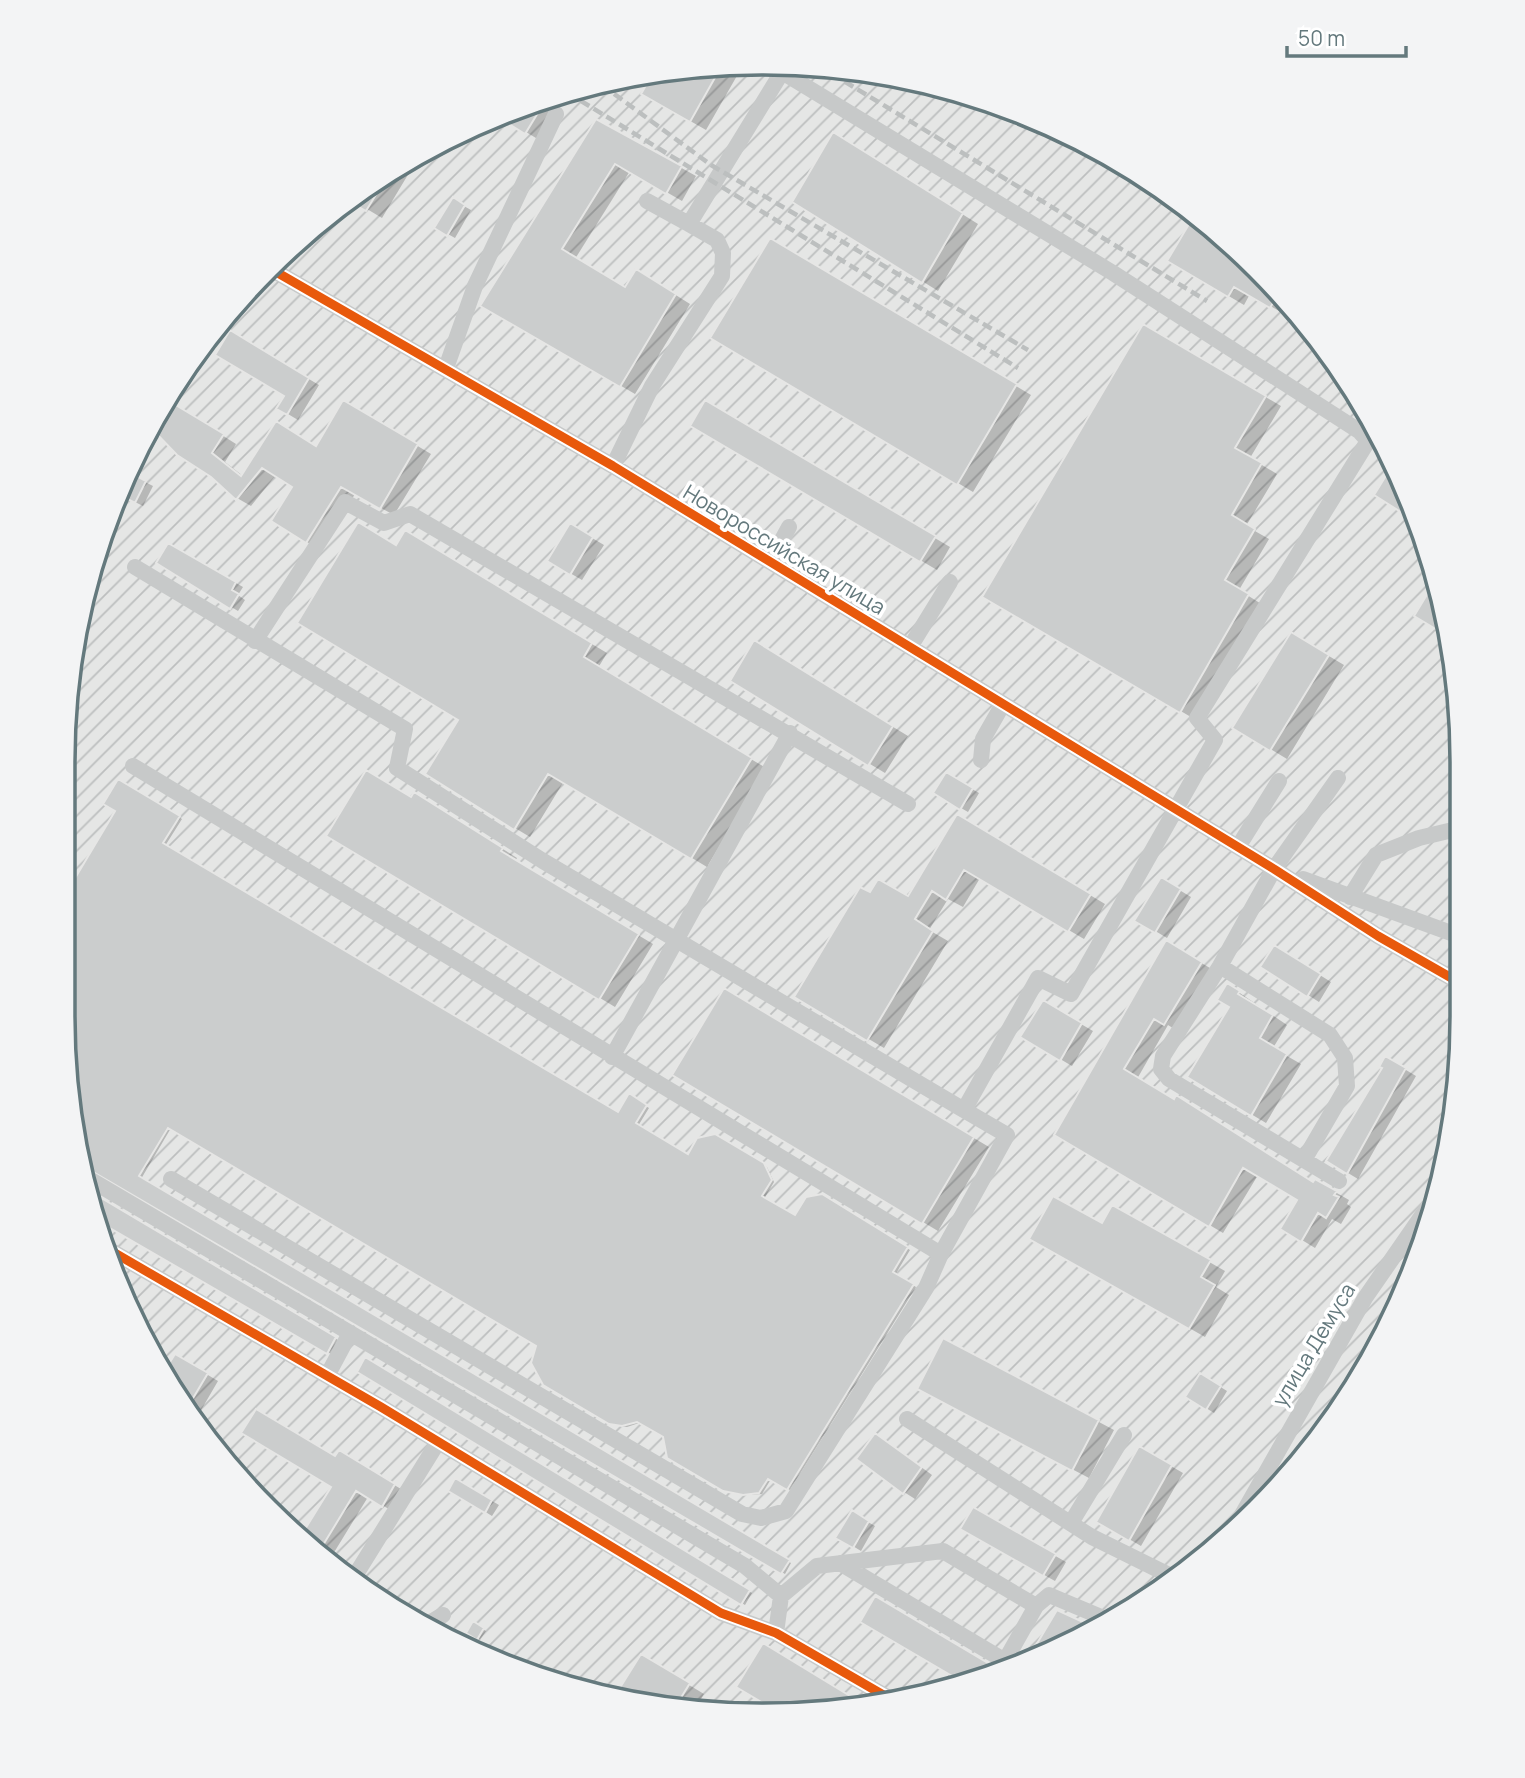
<svg xmlns="http://www.w3.org/2000/svg" width="1525" height="1778" font-family="Manrope,sans-serif">
  <defs>
    <pattern id="industrial-furrows" width="10" height="10" patternUnits="userSpaceOnUse" patternTransform="scale(1.75)"><rect width="10" height="10" fill="#e5e6e5"/><path d="M-1 1l2-2M0 10L10 0M9 11l2-2" fill="none" stroke="#bdbfbf"/></pattern>
  </defs>
  <rect width="100%" height="100%" fill="#f6f6f5"/>
  <!-- industrial -->
  <path fill="url(#industrial-furrows)" d="M808 64 943 87 1072 135 1188 207 1288 301 1368 412 1425 537 1460 716 1462 1016 1448 1152 1409 1283 1344 1404 1257 1510 1151 1597 988 1678 853 1709H671L495 1662 374 1597 236 1476 135 1325 87 1196 63 1015 69 672 87 581 135 453 208 336 301 237 412 157 537 100 671 69Z"/>
  <!-- shadow -->
  <path fill="#0003" d="M742 67 706 130 643 94 654 75 652 74 671 69Z
    M545 98 561 109 541 141 501 117Z
    M597 121 696 176 682 201 630 171 575 259 625 289 652 280 690 304 635 394 482 305Z
    M849 143 978 224 938 291 794 201Z
    M421 153 382 218 352 200 412 157Z
    M453 200 471 210 455 238 437 228Z
    M1196 215 1288 301 1292 306 1286 315 1250 294 1244 305 1169 261Z
    M771 240 1031 395 973 492 713 337Z
    M1144 326 1281 406 1250 458 1277 474 1246 526 1269 539 1239 590 1263 605 1196 720 985 596Z
    M231 333 319 385 298 420 278 408 286 395Z
    M344 402 431 454 394 515 355 494 320 550 307 542 294 486 276 475 251 506 237 498 184 411 236 444 225 462 243 476 276 423 317 448Z
    M706 402 950 547 937 570 692 425Z
    M133 476 153 486 143 506 131 500Z
    M570 525 604 545 582 580 549 561Z
    M406 533 607 653 598 668 766 768 707 867 564 781 530 837 515 828 461 719 397 547Z
    M169 545 243 587 238 595 245 600 238 611 158 563Z
    M1292 634 1344 665 1287 759 1235 728Z
    M770 652 908 736 885 773 732 681Z
    M946 774 979 793 968 812 935 793Z
    M118 781 182 819 165 846 618 1115 629 1096 649 1108 638 1126 688 1156 718 1138 767 1167 774 1182 764 1199 796 1218 825 1198 910 1250 895 1275 916 1287 790 1490 771 1479 762 1494 748 1495 728 1492 665 1436 642 1422 627 1427 614 1425 538 1346 171 1128 141 1179 791 1563 785 1574 82 1159 63 1015 65 899 117 810Z
    M412 799 430 803 517 858 515 861 653 944 615 1007 329 835Z
    M958 816 1105 904 1084 939 980 878 963 907 948 899 929 930 948 941 884 1048 796 996 870 895 908 899Z
    M1161 879 1191 897 1167 938 1137 920Z
    M1166 942 1215 971 1179 1032 1168 1025 1137 1079 1314 1184 1316 1181 1349 1200 1347 1204 1351 1207 1341 1224 1332 1219 1315 1248 1302 1240 1299 1200 1258 1175 1223 1233 1057 1134Z
    M1275 947 1331 982 1319 1002 1308 995Z
    M1228 985 1287 1025 1273 1048 1301 1064 1266 1123 1189 1077 1231 1007Z
    M725 990 989 1147 938 1231 675 1074Z
    M1043 1002 1093 1031 1072 1066 1023 1037Z
    M1386 1058 1416 1076 1358 1179 1348 1173Z
    M86 1193 338 1340 331 1354 95 1218Z
    M1113 1207 1225 1271 1216 1287 1229 1295 1205 1337 1031 1238 1102 1226Z
    M944 1340 1114 1430 1089 1478 934 1397Z
    M176 1356 218 1381 197 1417 160 1362 169 1368Z
    M366 1359 752 1593 745 1605 359 1371Z
    M1201 1375 1227 1391 1214 1413 1187 1396Z
    M887 1442 932 1475 915 1499 904 1492Z
    M1140 1448 1183 1473 1141 1546 1098 1521Z
    M339 1452 406 1492 394 1512 368 1497 330 1559 303 1535 333 1486 335 1459Z
    M456 1480 499 1505 492 1516 450 1490Z
    M973 1509 1066 1562 1055 1581 962 1529Z
    M852 1513 875 1526 861 1551 838 1537Z
    M876 1599 1000 1672 967 1683 862 1621Z
    M1058 1612 1090 1628 1032 1656Z
    M474 1624 486 1631 480 1640 468 1633Z
    M763 1645 864 1707 776 1709 738 1686Z
    M641 1656 704 1694 695 1709H671L618 1695Z"/>
  <!-- building -->
  <path fill="#cbcdcd" stroke="#e6e6e5" stroke-width="2" d="M721 67 690 122 641 94 653 73 671 69Z
    M547 98 525 134 499 118 537 100Z
    M596 119 682 166 666 194 615 164 562 249 625 287 636 269 676 294 620 387 480 306Z
    M833 132 963 213 922 283 792 202Z
    M388 175 366 211 350 202Z
    M453 197 465 205 447 236 434 228Z
    M1195 214 1279 293 1270 308 1234 287 1228 297 1167 261Z
    M770 238 1017 384 957 485 710 338Z
    M1143 324 1266 396 1235 448 1262 463 1232 515 1255 529 1225 580 1249 594 1180 713 982 597Z
    M230 330 309 378 287 415 276 409 284 396 215 355Z
    M343 400 418 444 380 509 341 487 306 543 271 521 292 487 262 468 236 500 211 477 177 455 152 429 169 401 224 434 212 453 241 476 276 421 316 446Z
    M705 400 936 536 920 562 690 426Z
    M1392 466 1401 484 1418 523 1374 495Z
    M133 474 146 481 135 503 122 496Z
    M358 522 396 545 405 530 592 643 584 657 752 758 691 859 548 774 514 830 425 774 458 720 297 623Z
    M570 523 593 537 570 575 547 561Z
    M168 543 236 582 232 590 239 594 230 609 156 563Z
    M1434 583 1444 634 1414 616Z
    M1291 632 1329 655 1270 751 1232 728Z
    M754 640 893 726 868 766 730 681Z
    M366 770 411 797 414 792 503 848 501 851 639 934 599 1000 326 836Z
    M946 772 973 788 960 810 933 793Z
    M118 779 180 816 163 843 618 1112 629 1093 647 1105 636 1123 688 1154 697 1138 715 1134 764 1163 772 1180 762 1196 795 1215 806 1197 822 1194 908 1247 893 1272 914 1284 787 1490 768 1479 759 1493 743 1495 723 1491 667 1458 663 1437 637 1422 622 1426 609 1424 543 1385 531 1363 536 1346 168 1128 139 1176 790 1560 781 1574 83 1166 63 1016 65 895 115 811 103 804Z
    M957 814 1091 894 1068 932 964 870 946 900 932 891 915 919 933 931 867 1041 794 997 860 887 870 892 878 879 908 896Z
    M1161 877 1181 889 1155 933 1134 921Z
    M1166 940 1202 962 1164 1025 1154 1019 1124 1069 1174 1099 1176 1095 1313 1182 1315 1179 1337 1191 1334 1195 1339 1197 1326 1218 1318 1213 1301 1242 1280 1229 1297 1200 1243 1168 1209 1227 1054 1135Z
    M1274 945 1321 974 1307 997 1260 967Z
    M1227 983 1240 991 1238 994 1273 1015 1260 1038 1287 1054 1251 1116 1187 1077 1229 1007 1217 1000Z
    M724 988 974 1137 922 1224 672 1075Z
    M1043 1000 1082 1023 1060 1061 1020 1037Z
    M1385 1056 1406 1068 1347 1174 1326 1161 1382 1068 1379 1067Z
    M86 1189 336 1337 327 1354 96 1220Z
    M1053 1196 1102 1223 1112 1205 1211 1260 1201 1277 1215 1285 1189 1329 1029 1239Z
    M943 1338 1099 1420 1072 1471 917 1389Z
    M175 1354 208 1373 189 1405 165 1370Z
    M365 1357 750 1590 741 1605 357 1372Z
    M1200 1373 1221 1386 1206 1410 1185 1397Z
    M256 1409 335 1456 339 1450 395 1484 382 1507 356 1491 320 1550 302 1534 331 1487 241 1433Z
    M875 1433 922 1467 903 1494 856 1459Z
    M1139 1446 1172 1465 1129 1541 1096 1522Z
    M455 1478 492 1500 485 1513 448 1491Z
    M973 1507 1056 1554 1043 1576 960 1529Z
    M852 1510 869 1521 853 1548 835 1538Z
    M875 1596 1000 1670 1002 1671 964 1683 860 1622Z
    M1057 1610 1083 1622 1075 1635 1029 1657Z
    M473 1621 484 1628 477 1640 466 1633Z
    M763 1643 855 1699 849 1709H773L736 1687Z
    M641 1654 690 1683 674 1709 616 1694Z"/>
  <g fill="none" stroke-linecap="round" stroke-linejoin="round">
    <!-- minor -->
    <path stroke="#c7c9c9" stroke-width="16" d="M271 269 613 466 1274 869 1378 936 1462 984
      M446 368 475 286 556 114
      M613 466 652 386 722 276 723 253 717 240 689 224
      M770 562 789 527
      M135 567 405 729 397 768 543 861 964 1110
      M255 641 345 502 384 523 410 514 908 804
      M910 647 950 582
      M981 760 983 739 1003 704
      M133 766 941 1254
      M1338 778 1274 869 1220 966 1163 1056 1161 1069 1169 1079 1339 1181
      M1238 847 1279 781
      M1303 879 1462 937
      M1350 897 1376 855 1419 838 1461 828
      M1220 966 1330 1035 1345 1058 1347 1086 1304 1160
      M612 1057 790 733
      M84 1176 745 1566 781 1596 776 1633
      M171 1179 742 1514 761 1518 786 1511 926 1288 941 1254 1007 1135 964 1110 1038 978 1071 994 1215 740 1197 718 1368 441 1359 431 1113 273 782 72 689 224 647 201
      M106 1248 381 1407 721 1613 776 1633 892 1700
      M327 1376 350 1333
      M907 1419 1092 1537 1175 1578
      M1071 1523 1124 1435
      M1234 1529 1365 1298 1430 1204 1438 1188
      M840 1563 1005 1661 1036 1606
      M353 1579 438 1442
      M781 1596 817 1566 943 1551 1036 1606 1049 1595 1106 1619
      M426 1625 443 1615"/>
    <!-- rail -->
    <path stroke="#bcbfbf" stroke-width="4.5" stroke-dasharray="10 5" stroke-linecap="butt" d="M819 66 1207 301
      M602 85 711 165 1028 350
      M568 93 1018 368"/>
    <!-- cycleway casing -->
    <g stroke="#fff" stroke-width="13">
      <path id="cycleway" d="M271 269 613 466 1274 869 1378 936 1462 984
        M106 1248 381 1407 721 1613 776 1633 892 1700"/>
    </g>
    <!-- cycleway -->
    <use href="#cycleway" stroke="#e8590c" stroke-width="9"/>
  </g>
  <g text-anchor="middle" stroke-width="7" stroke-linejoin="round" paint-order="stroke">
    <!-- street labels -->
    <g font-size="21" fill="#64797d" stroke="#fff">
      <text transform="translate(784 550) rotate(31)" y="7">Новороссийская улица</text>
      <text transform="translate(1314 1345) rotate(-59)" y="7">улица Демуса</text>
    </g>
  </g>
  <!-- crop -->
  <path d="M0 0H1525V1778H0ZM762 75H763A687 687 0 0 1 1450 762V1016A687 687 0 0 1 763 1703H762A687 687 0 0 1 75 1016V762A687 687 0 0 1 762 75Z" fill="#f3f4f5" fill-rule="evenodd"/>
  <path fill="none" stroke="#64797d" stroke-width="3.5" d="M762 75H763A687 687 0 0 1 1450 762V1016A687 687 0 0 1 763 1703H762A687 687 0 0 1 75 1016V762A687 687 0 0 1 762 75Z"/>
  <!-- scale -->
  <path d="M1287 46v10h119v-10" fill="none" stroke="#64797d" stroke-width="3.5"/>
  <text x="1298" y="46" font-size="21" fill="#64797d" stroke="#ffffff" stroke-width="5" paint-order="stroke">50 m</text>
</svg>
